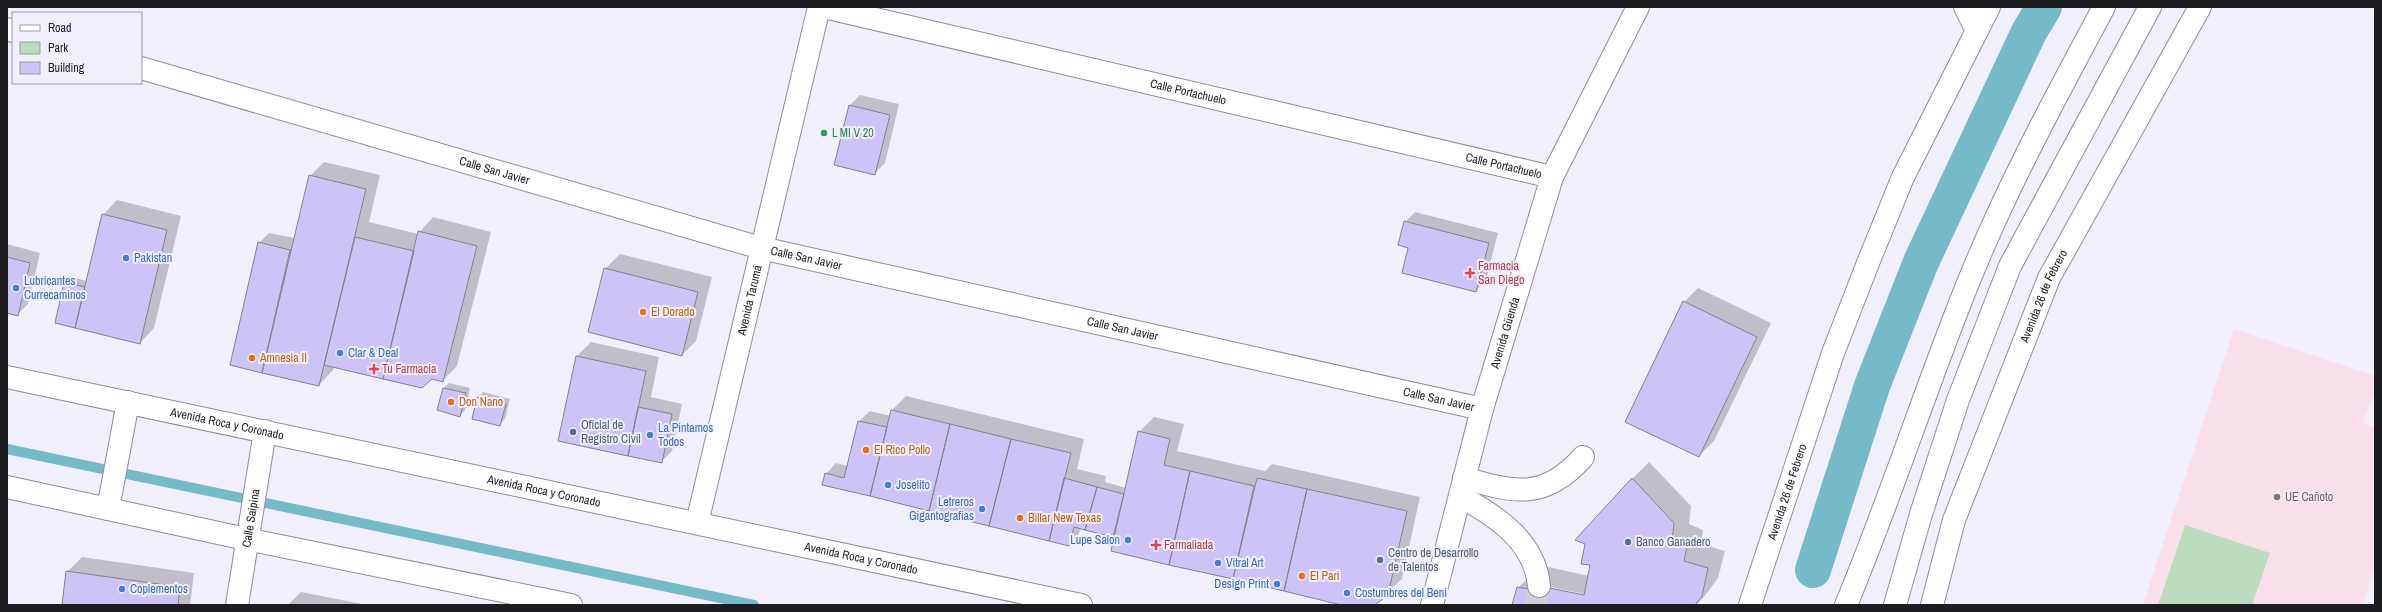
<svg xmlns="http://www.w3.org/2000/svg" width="2382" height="612" font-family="'Archivo Narrow',sans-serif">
  <rect width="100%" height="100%" fill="#f1effc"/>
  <!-- education -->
  <path fill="#f8dfe9" d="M2234 329 2375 376V392L2363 423 2375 428V565L2363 605H2143Z"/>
  <!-- green -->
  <path fill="#bcdcbf" d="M2185 525 2270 553 2252 605H2158Z"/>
  <!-- shadow -->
  <path fill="#0003" fill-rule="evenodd" d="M860 95 899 104 885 163 874 174 850 105Z
    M324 162 380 175 369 222 418 234 433 217 491 232 457 366 443 380 334 366 333 370 319 385 231 365 259 243 269 233 295 238 310 176Z
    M117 200 181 216 154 328 140 343 56 323 65 282 71 277 87 281 103 215Z
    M1415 212 1498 233 1486 280 1476 291 1409 247 1405 222Z
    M7 244 40 253 28 304 17 315 7 312Z
    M620 254 712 277 696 341 682 355 605 269Z
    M1698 288 1771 323 1714 441 1699 456 1684 302Z
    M591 342 659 357 651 397 682 404 672 451 661 462 577 356Z
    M449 383 470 388 465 410 460 415 444 388Z
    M483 392 510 399 505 419 500 424 478 397Z
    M906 396 1084 439 1077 469 1106 476 1105 482 1126 488 1139 432 1154 417 1184 424 1177 451 1265 471 1272 464 1420 497 1402 579 1373 605H1344L1112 551 1116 533 1113 536 1081 528 1079 534 1069 545 826 474 836 463 848 466 859 421 870 411 891 416 892 410Z
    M1649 462 1691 506 1689 524 1703 530 1701 544 1725 551 1718 578 1704 597 1696 605H1513L1518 588 1535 571 1543 572 1548 567 1589 576 1632 479ZM1532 583 1589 595 1588 597 1531 585Z
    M82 557 194 573 190 605H63L67 572Z
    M301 592 367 605H288Z"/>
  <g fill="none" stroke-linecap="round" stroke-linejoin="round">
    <!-- stream -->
    <path stroke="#75bac8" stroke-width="10" d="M7 449 754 605"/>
    <!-- canal -->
    <path stroke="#75bac8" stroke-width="36" d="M1813 570 1872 386 1921 262 2029 32 2044 7"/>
  </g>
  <!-- building -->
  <path fill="#cdc3f7" stroke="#84828e" d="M849 105 890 115 875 175 834 165Z
    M309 175 366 189 319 386 262 373Z
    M102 214 167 230 140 344 75 328Z
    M1404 221 1489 243 1476 292 1402 273 1408 248 1398 245Z
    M418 231 477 246 443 382 432 379 422 388 383 379Z
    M355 237 414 251 383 379 324 365Z
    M258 242 290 250 262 373 230 365Z
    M7 257 30 263 18 316 7 313Z
    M604 268 698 292 682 356 588 332Z
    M64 282 85 287 75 328 55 323Z
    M1683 301 1757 337 1699 457 1625 422Z
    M576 356 646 371 628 456 558 441Z
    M443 388 466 393 460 417 437 410Z
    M477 397 506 404 500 426 472 419Z
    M638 407 672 414 662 463 628 456Z
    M891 410 950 424 929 511 870 496Z
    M858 421 887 427 870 496 822 485 825 473 844 478Z
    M950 424 1011 439 989 526 929 511Z
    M1138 431 1170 439 1164 465 1190 471 1169 565 1111 551Z
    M1011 439 1071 453 1049 541 989 526Z
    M1190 471 1254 486 1233 579 1169 565Z
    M1064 478 1097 487 1085 530 1074 527 1069 546 1049 541Z
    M1257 478 1307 489 1284 591 1233 579Z
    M1632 478 1674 523 1672 541 1687 547 1684 561 1708 568 1702 596 1695 605H1512L1517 587 1528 589 1530 584 1584 595 1590 565 1581 564 1585 544 1575 540Z
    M1097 487 1124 494 1113 537 1085 530Z
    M1307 489 1407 511 1388 595 1375 605H1341L1284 591Z
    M66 571 180 587 178 605H62Z"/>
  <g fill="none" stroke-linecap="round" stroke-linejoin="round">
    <!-- minor-tunnel -->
    <path stroke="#d1cfdb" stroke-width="22" stroke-dasharray="22 11" stroke-linecap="butt" d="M1536 605 1539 586"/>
    <!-- minor casing -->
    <g stroke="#8f8d99" stroke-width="24">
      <g id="minor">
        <path id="s1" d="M824 7 1552 177"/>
        <path d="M1965 7 1976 29"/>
        <path d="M7 29 13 31"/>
        <path id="s2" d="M141 68 761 248 1482 409"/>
        <path d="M1464 478C1515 493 1545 500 1583 457"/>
        <path d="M1460 496C1496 516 1535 541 1539 586"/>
        <path id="s3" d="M697 523 819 7"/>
        <path id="s4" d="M237 605 265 431"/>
        <path id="s5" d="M1432 605 1482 409 1552 177 1638 7"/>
      </g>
    </g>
    <!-- major casing -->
    <g stroke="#8f8d99" stroke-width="24">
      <g id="major">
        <path id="s6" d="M7 377 1081 605"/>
        <path d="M7 487 246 539 571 605"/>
        <path d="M108 509 128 402"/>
        <path id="s7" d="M1750 605 1833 353 1868 263 1903 177 1989 7"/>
        <path d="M1846 605C1889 502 1923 396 1964 293 2003 194 2054 100 2104 7"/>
        <path d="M1895 605 1921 514 1958 400 2010 266 2150 7"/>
        <path id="s8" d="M1932 605 1954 520 2049 278 2200 7"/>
      </g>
    </g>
    <!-- minor -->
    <use href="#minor" stroke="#fff" stroke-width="22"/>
    <!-- major -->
    <use href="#major" stroke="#fff" stroke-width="22"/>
  </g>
  <!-- markers -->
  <circle fill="#2e9e5b" stroke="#f1effc" stroke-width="1.5" cx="824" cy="133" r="4"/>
  <g fill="#3f7fe0" stroke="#f1effc" stroke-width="1.5">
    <circle cx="126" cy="258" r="4"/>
    <circle cx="16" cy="288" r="4"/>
    <circle cx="340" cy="353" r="4"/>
    <circle cx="650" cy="435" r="4"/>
    <circle cx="888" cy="485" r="4"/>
    <circle cx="982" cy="509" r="4"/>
    <circle cx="1128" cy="540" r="4"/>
    <circle cx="1218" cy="563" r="4"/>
    <circle cx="1277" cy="584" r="4"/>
    <circle cx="122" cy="589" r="4"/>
    <circle cx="1347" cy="593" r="4"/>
  </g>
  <g fill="#e0444e" stroke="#f1effc" stroke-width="1.5">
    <path d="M1468 267h4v4h4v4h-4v4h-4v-4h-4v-4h4z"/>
    <path d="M372 363h4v4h4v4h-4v4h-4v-4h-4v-4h4z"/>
    <path d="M1154 539h4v4h4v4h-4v4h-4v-4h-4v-4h4z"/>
  </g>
  <g fill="#e8710a" stroke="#f1effc" stroke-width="1.5">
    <circle cx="643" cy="312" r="4"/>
    <circle cx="252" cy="358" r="4"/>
    <circle cx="451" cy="402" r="4"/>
    <circle cx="866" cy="450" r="4"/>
    <circle cx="1020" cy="518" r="4"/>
    <circle cx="1302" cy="576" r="4"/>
  </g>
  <g fill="#5c6f8a" stroke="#f1effc" stroke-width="1.5">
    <circle cx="573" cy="432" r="4"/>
    <circle cx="1628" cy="542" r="4"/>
    <circle cx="1380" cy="560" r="4"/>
  </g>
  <circle fill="#8d6e63" stroke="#f1effc" stroke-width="1.5" cx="2277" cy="497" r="4"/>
  <g text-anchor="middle" stroke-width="4" stroke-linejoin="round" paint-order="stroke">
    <!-- street labels -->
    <g font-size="12" fill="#1d1c21" stroke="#f1effc">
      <text dy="4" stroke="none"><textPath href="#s1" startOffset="374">Calle Portachuelo</textPath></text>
      <text dy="4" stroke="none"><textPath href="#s1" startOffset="698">Calle Portachuelo</textPath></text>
      <text dy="4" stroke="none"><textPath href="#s2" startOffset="368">Calle San Javier</textPath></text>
      <text dy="4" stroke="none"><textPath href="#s2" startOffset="692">Calle San Javier</textPath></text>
      <text dy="4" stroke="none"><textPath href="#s8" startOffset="329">Avenida 26 de Febrero</textPath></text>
      <text dy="4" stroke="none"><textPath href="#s3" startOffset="229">Avenida Tarumá</textPath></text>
      <text dy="4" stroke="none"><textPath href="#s2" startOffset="1016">Calle San Javier</textPath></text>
      <text dy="4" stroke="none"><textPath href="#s5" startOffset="282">Avenida Güenda</textPath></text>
      <text dy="4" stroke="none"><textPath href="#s2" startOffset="1340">Calle San Javier</textPath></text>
      <text dy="4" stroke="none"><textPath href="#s6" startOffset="225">Avenida Roca y Coronado</textPath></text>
      <text dy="4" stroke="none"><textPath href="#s6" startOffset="549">Avenida Roca y Coronado</textPath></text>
      <text dy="4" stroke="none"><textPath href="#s7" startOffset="119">Avenida 26 de Febrero</textPath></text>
      <text dy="4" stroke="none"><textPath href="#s4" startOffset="88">Calle Saipina</textPath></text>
      <text dy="4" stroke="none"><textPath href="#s6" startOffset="873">Avenida Roca y Coronado</textPath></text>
    </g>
    <!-- leisure labels -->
    <g font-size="12" fill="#27864d" stroke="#f1effc" text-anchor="start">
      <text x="832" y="137">L MI V 20</text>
    </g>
    <!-- shop labels -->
    <g font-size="12" fill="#366cbe" stroke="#f1effc" text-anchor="start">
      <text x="134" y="262">Pakistan</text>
      <text x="24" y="285">Lubricantes<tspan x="24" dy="14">Currecaminos</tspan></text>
      <text x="348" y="357">Clar &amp; Deal</text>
      <text x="658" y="432">La Pintamos<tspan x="658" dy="14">Todos</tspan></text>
      <text x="896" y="489">Joselito</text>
      <text x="974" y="506" text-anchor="end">Letreros<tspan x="974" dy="14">Gigantografias</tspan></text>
      <text x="1120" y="544" text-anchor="end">Lupe Salon</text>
      <text x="1226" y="567">Vitral Art</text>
      <text x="1269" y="588" text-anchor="end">Design Print</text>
      <text x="130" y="593">Coplementos</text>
      <text x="1355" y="597">Costumbres del Beni</text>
    </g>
    <!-- health labels -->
    <g font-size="12" fill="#be3a42" stroke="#f1effc" text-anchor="start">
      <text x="1478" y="270">Farmacia<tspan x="1478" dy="14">San Diego</tspan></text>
      <text x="382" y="373">Tu Farmacia</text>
      <text x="1164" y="549">Farmaliada</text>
    </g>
    <!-- food labels -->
    <g font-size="12" fill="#c56008" stroke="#f1effc" text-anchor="start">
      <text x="651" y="316">El Dorado</text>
      <text x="260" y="362">Amnesia II</text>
      <text x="459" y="406">Don Nano</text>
      <text x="874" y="454">El Rico Pollo</text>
      <text x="1028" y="522">Billar New Texas</text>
      <text x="1310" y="580">El Pari</text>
    </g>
    <!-- service labels -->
    <g font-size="12" fill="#4e5e75" stroke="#f1effc" text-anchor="start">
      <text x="581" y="429">Oficial de<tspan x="581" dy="14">Registro Civil</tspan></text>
      <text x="1636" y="546">Banco Ganadero</text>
      <text x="1388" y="557">Centro de Desarrollo<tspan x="1388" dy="14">de Talentos</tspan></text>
    </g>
    <!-- education labels -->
    <g font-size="12" fill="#785e54" stroke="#f1effc" text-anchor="start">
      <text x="2285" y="501">UE Cañoto</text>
    </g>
  </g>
  <!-- border -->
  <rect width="2382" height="612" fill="none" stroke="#1d1c21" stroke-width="16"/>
  <!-- legend -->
  <rect x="12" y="12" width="130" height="72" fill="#f1effc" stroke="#9c9ba4"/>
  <rect x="20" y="25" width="20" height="6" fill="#ffffff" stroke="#9c9ba4"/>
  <text x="48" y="32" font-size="12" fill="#1d1c21">Road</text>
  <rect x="20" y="42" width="20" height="12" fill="#bcdcbf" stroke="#9c9ba4"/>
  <text x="48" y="52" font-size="12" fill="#1d1c21">Park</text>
  <rect x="20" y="62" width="20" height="12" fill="#cdc3f7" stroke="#9c9ba4"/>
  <text x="48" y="72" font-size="12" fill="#1d1c21">Building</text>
</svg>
